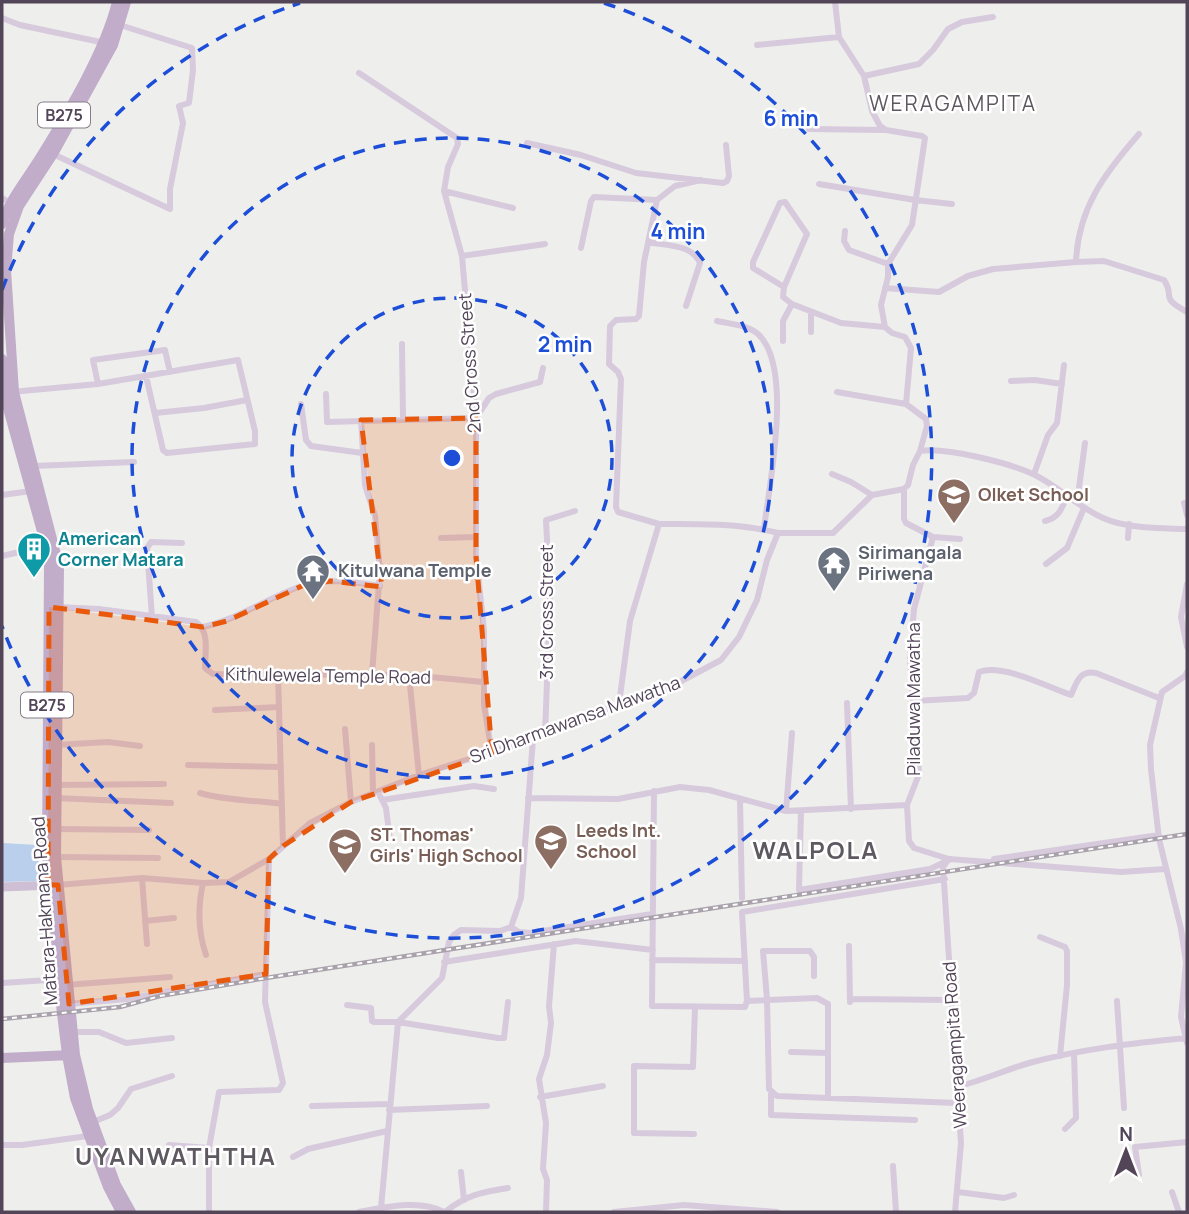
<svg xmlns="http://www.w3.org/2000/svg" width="1189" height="1214" font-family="Manrope,sans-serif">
  <rect width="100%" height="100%" fill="#eeefec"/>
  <!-- green -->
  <path fill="#bacfec" d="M2 843 38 845 40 881 2 882Z"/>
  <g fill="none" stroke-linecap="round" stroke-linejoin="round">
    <!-- street -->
    <path stroke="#d6cadc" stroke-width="6" d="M835 2 839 37 864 76 872 111 880 126 886 130 922 136 925 138 912 225 888 264V277L881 305 885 327 892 333 905 337 911 348 906 404
      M2 18 20 25 105 43
      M757 45 839 37
      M359 73 457 138 458 144 448 167 444 191 462 256 476 418V556L484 630V705L492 753
      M864 76 919 64 933 50 948 29 962 22 993 17
      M809 129 884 130
      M527 143 581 155 636 173 723 183 727 181 729 176 726 145
      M53 154 170 209V189L183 123 179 106 189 103 193 70 192 48 120 25
      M819 184 915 200 952 204
      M444 191 513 208
      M2 198 11 203
      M845 231 844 241 849 250 888 264
      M648 242C667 246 692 244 700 263L686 306
      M581 248 591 201 594 197 657 200
      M462 256 545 244
      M1076 262C1078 208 1105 173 1139 134
      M784 287 807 234 785 202 780 203 753 262V268L784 287 783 297 792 304 841 323 885 327
      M885 288 939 292 968 276 993 269 1076 262 1104 261 1164 280C1176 298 1158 296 1187 312
      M717 321C730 324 748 325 758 334 794 367 769 485 764 529
      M811 332V312
      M783 341V321L792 304
      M402 344 403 419
      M1011 381 1035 380 1062 384
      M98 384 93 360 165 350 170 372
      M11 392 98 384 238 360 255 431V444L167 453 163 450 146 376
      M837 392 906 404 926 419 927 426 920 451
      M326 394 327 422 476 418 489 398 496 394 540 382 543 368
      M301 404 306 440 311 446 362 453
      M155 413 204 408 247 400
      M361 420 365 485 375 516 380 571 372 674
      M33 466 134 462
      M832 474 851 482 872 495
      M1034 474 1048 435 1057 423 1064 365
      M904 489V519L906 523 933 537 914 609 910 660 919 774 907 805 909 841 914 848 949 859 1121 872 1165 869
      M2 495 31 491
      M1077 503 1085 443
      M1184 503 1187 515
      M1045 521C1059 518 1062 508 1067 496
      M659 524C697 524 740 523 778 533
      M933 537 960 539
      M441 538 476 537
      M1128 538 1129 524
      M2 556 46 546
      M1046 564 1067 548 1084 508
      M1187 584 1181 617 1187 647
      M58 607 99 609 196 622C210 632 205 652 205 668L213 674 409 675 483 682
      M152 617 147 548 151 542 182 543
      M203 627C242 618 268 597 304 585 328 578 355 582 380 586
      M1187 672 1185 676 1162 692 1150 745 1151 769 1159 839 1181 929 1186 962 1181 1017 1187 1043
      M278 674 283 846
      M409 675 419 775
      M914 701 968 698 974 693 979 672C1002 663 1048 687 1071 695 1077 682 1079 670 1096 673L1159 698
      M847 703 851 809
      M619 704 630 621 659 524 618 512 616 507 621 379 618 372 609 364 610 326 616 320 636 319 639 316 644 262 657 200 675 186 701 180
      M215 710 279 707
      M345 729 351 802
      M545 735 550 600 546 520 575 511
      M55 745 108 742 140 746
      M372 745 373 793
      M188 765 281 767
      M55 785 164 784
      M654 791 652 1006 745 1007 747 1001 742 912 945 879
      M200 793C227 801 255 800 282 804
      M380 796 386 808 390 840
      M55 798 171 803
      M528 798 618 799 680 787 709 790 786 811 907 805
      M382 800 474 786 494 789
      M740 800 742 898
      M786 811 792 733
      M801 811 799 890 930 869 951 859
      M55 829 149 830
      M465 855 523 856
      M56 857 158 858
      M994 859 1159 835
      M946 863 943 867 961 1143 955 1212
      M142 878 147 944
      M203 883C198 906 198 932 206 955
      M58 885 142 878 203 883 229 882 269 859 310 823 351 802 419 775 545 735 588 716 674 685 721 660 739 637 757 600 767 560 778 533H833L872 495 904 489 908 485 913 465 920 451C946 447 1010 463 1035 475 1059 487 1078 507 1103 518 1128 529 1160 528 1187 529
      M145 921 174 918
      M511 927 519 932 530 933 652 914
      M1040 937 1065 947 1067 951V985L1060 1056
      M849 946 850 1002
      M652 960 745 961
      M444 962 576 941 653 950
      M814 976V957L810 951H763L767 999 769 1089 777 1096 957 1103
      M2 983 63 979
      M66 985 170 977
      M850 999 952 1000
      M747 1001 817 998 828 1004V1098
      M1117 1001 1124 1108
      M69 1004 127 999 266 974
      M347 1005 371 1008 372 1021 374 1022H398L498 1038H504L508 1002
      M73 1032H99L126 1043 172 1038
      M791 1052 828 1053
      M956 1087C981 1081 1005 1070 1029 1063 1081 1049 1134 1043 1186 1038
      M771 1093V1115L915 1120
      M540 1097 603 1086
      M312 1106 390 1104
      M389 1110 487 1106
      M93 1122 110 1115 118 1108 131 1089 172 1076
      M1065 1129 1076 1118 1074 1053
      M694 1134 634 1133V1066L693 1067 695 1008
      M2 1145H22L88 1136
      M169 1145 209 1148
      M293 1157 308 1149 387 1131
      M893 1166 896 1212
      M461 1172 464 1200
      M1139 1175 1135 1147 1187 1142
      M958 1192 1004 1198 1014 1195
      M1172 1192 1179 1212
      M381 1208 398 1022 442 978 449 942 454 935 461 930 500 931 511 927 521 898 533 739
      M209 1212V1148L219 1092 279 1090 283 1083 265 1002 269 859
      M359 1212C386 1207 420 1199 444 1212
      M445 1212C466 1195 482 1192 508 1188
      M546 1212 547 1180 543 1169 546 1123 539 1079 547 1055 551 1023 549 1006 554 944
      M614 1212 684 1205 777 1212"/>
    <!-- secondary -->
    <path stroke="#cebfd4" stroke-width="9" d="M2 887 56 885"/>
    <!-- primary -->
    <path stroke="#c1acca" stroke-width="10" d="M126 2 113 45 53 154 19 206 9 234 6 270 14 392 59 566 56 857 75 1055 88 1109 116 1185 131 1212
      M2 224C9 200 27 179 40 158 67 114 105 52 117 2
      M2 359 6 401 46 546 49 567 47 857 61 985V1005L67 1055 75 1098 108 1187 121 1212
      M2 1058 72 1055"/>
    <!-- rail casing -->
    <g stroke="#a9a1ab" stroke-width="4.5">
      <path id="rail" d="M2 1019 120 1007 160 996 266 978 1187 834"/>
    </g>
    <!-- rail -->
    <use href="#rail" stroke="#fff" stroke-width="2" stroke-dasharray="5" stroke-linecap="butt"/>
  </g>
  <!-- marked area -->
  <path fill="#e8590c" fill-opacity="0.2" stroke="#e8590c" stroke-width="5" stroke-dasharray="14 9" stroke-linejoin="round" d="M476 418V556L492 753 351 802 283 846 269 859 266 974 69 1004 58 885H48L49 607 203 627 227 621 304 585 330 581 382 587 361 420Z"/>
  <!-- distance rings -->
  <g fill="none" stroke="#1d4ed8" stroke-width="3.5" stroke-dasharray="12 9">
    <circle cx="452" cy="458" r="160"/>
    <circle cx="452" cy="458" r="320"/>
    <path d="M2 290A480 480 0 0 1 300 3M604 3A480 480 0 1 1 2 626"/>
  </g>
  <!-- icons -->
  <defs>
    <g id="school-pin" transform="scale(1.75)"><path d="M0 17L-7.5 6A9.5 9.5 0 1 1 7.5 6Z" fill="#8d6e63" stroke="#fff"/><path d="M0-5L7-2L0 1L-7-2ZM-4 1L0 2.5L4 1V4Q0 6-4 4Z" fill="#fff"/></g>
    <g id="building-pin" transform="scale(1.75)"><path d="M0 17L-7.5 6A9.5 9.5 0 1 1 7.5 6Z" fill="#0f9aa8" stroke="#fff"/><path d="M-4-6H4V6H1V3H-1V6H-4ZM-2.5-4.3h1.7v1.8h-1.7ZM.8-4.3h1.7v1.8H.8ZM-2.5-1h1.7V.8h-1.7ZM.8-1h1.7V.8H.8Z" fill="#fff"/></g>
    <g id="temple-pin" transform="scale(1.75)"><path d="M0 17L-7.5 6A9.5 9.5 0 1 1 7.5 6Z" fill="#6b7280" stroke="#fff"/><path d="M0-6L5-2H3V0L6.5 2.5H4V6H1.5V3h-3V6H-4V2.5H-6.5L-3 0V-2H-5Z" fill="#fff"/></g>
  </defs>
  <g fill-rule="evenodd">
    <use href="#school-pin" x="954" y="495"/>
    <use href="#building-pin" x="34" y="549"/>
    <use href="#temple-pin" x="834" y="563"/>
    <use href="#temple-pin" x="313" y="571"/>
    <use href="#school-pin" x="551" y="841"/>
    <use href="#school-pin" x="345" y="845"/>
  </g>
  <g text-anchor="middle" stroke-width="5" stroke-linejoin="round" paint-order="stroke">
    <!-- shield labels -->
    <g fill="#fff" stroke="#867d8a" stroke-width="2">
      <rect x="38" y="102.5" width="52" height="25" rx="5"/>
      <rect x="21" y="692.5" width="52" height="25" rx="5"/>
    </g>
    <g font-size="16" font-weight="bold" fill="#524558">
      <text x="64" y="121">B275</text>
      <text x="47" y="711">B275</text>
    </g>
    <!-- street labels -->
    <g font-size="18" fill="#524558" stroke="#fff">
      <text transform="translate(470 363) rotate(-94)" y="6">2nd Cross Street</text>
      <text transform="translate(547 612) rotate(-90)" y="6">3rd Cross Street</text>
      <text transform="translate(328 676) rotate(1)" y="6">Kithulewela Temple Road</text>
      <text transform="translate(914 699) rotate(-90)" y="6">Piladuwa Mawatha</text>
      <text transform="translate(575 720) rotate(-20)" y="6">Sri Dharmawansa Mawatha</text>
      <text transform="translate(45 911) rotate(-94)" y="6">Matara-Hakmana Road</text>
      <text transform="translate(955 1045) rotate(-94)" y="6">Weeragampita Road</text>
    </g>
    <!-- education labels -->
    <g font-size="18" font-weight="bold" fill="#785e54" stroke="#fff" text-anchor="start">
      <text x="978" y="501">Olket School</text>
      <text x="576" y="837">Leeds Int.<tspan x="576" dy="21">School</tspan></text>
      <text x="370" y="841">ST. Thomas'<tspan x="370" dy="21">Girls' High School</tspan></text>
    </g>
    <!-- culture labels -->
    <g font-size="18" font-weight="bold" fill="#0d838f" stroke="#fff" text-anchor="start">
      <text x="58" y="545">American<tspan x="58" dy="21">Corner Matara</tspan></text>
    </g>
    <!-- worship labels -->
    <g font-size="18" font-weight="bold" fill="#5b616d" stroke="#fff" text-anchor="start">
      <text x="858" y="559">Sirimangala<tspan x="858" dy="21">Piriwena</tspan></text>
      <text x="338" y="577">Kitulwana Temple</text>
    </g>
    <!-- quarter labels -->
    <g font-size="21" letter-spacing="2" fill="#5e5960" stroke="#fff">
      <text x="953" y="111">WERAGAMPITA</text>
    </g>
    <!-- district labels -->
    <g font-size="24" font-weight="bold" letter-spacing="2" fill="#5e5960" stroke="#fff">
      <text x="816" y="859">WALPOLA</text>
      <text x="176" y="1165">UYANWATHTHA</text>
    </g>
  </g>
  <circle cx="452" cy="458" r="10" fill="#1d4ed8" stroke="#fff" stroke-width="3.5"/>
  <g font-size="21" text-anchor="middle" font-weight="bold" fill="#1d4ed8" stroke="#fff" stroke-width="5" stroke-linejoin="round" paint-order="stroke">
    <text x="791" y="126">6 min</text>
    <text x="678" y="239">4 min</text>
    <text x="565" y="352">2 min</text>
  </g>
  <!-- border -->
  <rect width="1189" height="1214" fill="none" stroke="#524558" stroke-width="7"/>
  <!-- north arrow -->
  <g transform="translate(1126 1151)" stroke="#ffffff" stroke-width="5" paint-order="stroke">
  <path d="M0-5L12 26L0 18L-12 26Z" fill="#524558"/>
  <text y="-10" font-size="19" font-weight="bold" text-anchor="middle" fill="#524558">N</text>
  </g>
</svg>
